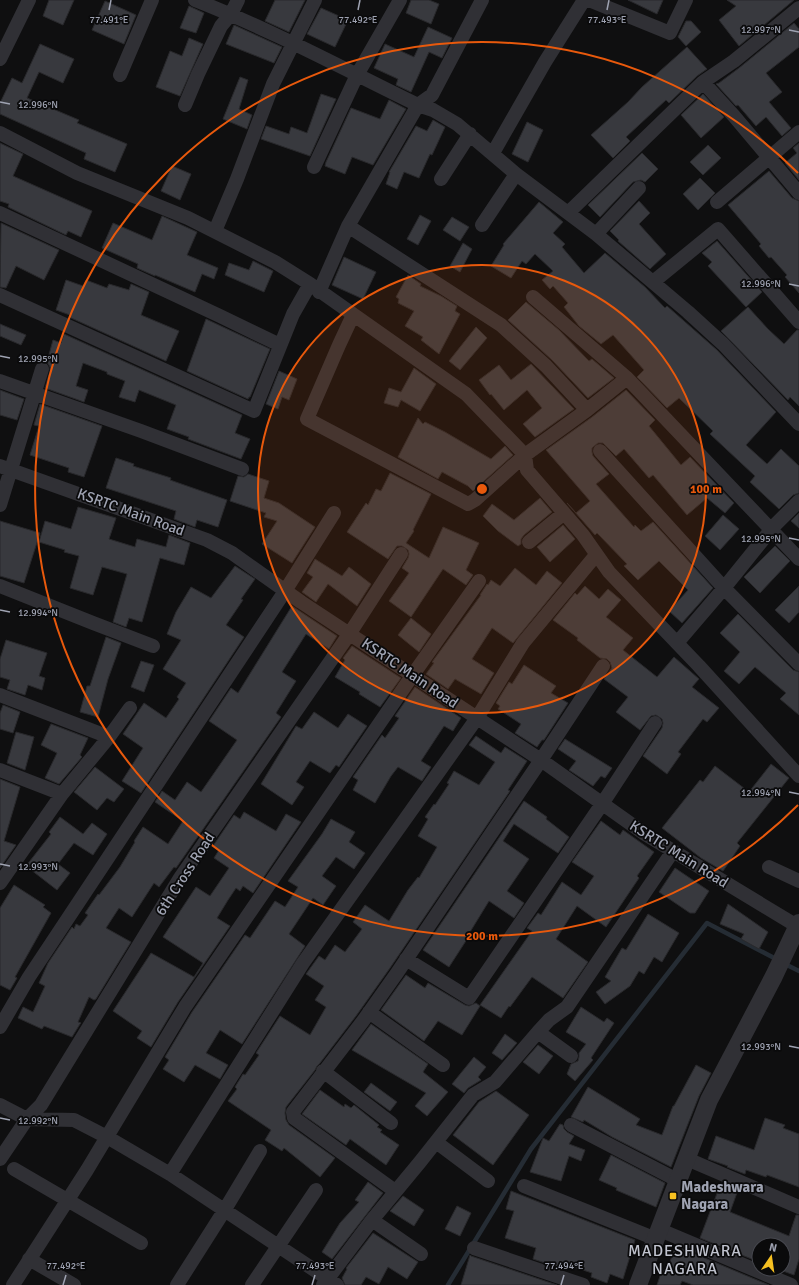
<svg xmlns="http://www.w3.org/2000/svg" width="799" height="1285" font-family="Signika,sans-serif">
  <rect width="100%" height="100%" fill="#0f0f10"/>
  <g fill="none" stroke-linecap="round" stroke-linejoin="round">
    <!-- stream -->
    <path stroke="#252c34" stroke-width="4.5" d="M785 964 799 971
      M448 1285 531 1149 707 923 778 960"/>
  </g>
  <!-- building -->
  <path fill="#38393e" stroke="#29292c" d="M49 0H74L63 25 43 16Z
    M275 0H305L289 32 265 21Z
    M411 0H429L439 4 431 24 406 13Z
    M628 0H663L657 14Z
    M727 0H794L739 46 719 20 736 6Z
    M105 1 136 15 124 44 92 30Z
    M189 6 204 13 196 33 180 28Z
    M321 8 348 20 335 47 307 34Z
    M686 21H691L701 32 686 46 678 37Z
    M794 23 799 29V47L766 73 782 92 769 102 791 128 782 136 766 117 756 126 738 105 736 106 716 84 719 83 739 68Z
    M234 25 282 47 274 63 226 44Z
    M428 27 452 38 442 58 429 52 411 92 396 85 398 79 374 68 385 44 414 57Z
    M189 38 203 44 180 96 156 87 170 51 182 56Z
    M40 44 74 59 63 83 39 72 27 98 79 120 77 123 127 144 115 172 84 159 86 153 0 114V103L12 78 22 83Z
    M687 47 707 69 697 76 669 103 666 100 626 137 630 141 613 158 591 135 628 102 642 87Z
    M240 77 248 80 239 109 252 115 247 129 223 119Z
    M321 94 336 99 310 156 261 139 266 126 289 134 291 127 307 133Z
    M703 94 724 117 701 138 681 115Z
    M389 100 406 109 373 165 352 157 345 174 325 166 326 162 351 108 380 119Z
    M433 120 445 127 432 155 430 154 419 178 404 172 397 189 386 184 390 172H389L416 126 427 131Z
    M527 122 543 130 528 162 512 154Z
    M0 143 23 154 13 176 92 211 81 237 68 231 66 235 8 207 9 204 0 201Z
    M799 143V180L785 163 797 153 793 148Z
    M708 145 721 158 703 175 690 162Z
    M642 153 658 169 645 182 641 180 633 182 600 217 588 205Z
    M172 166 191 174 180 200 161 191Z
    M769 171 792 198 799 201V293L785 277 787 275 771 257 769 258 759 246 761 244 728 205Z
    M700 178 715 193 698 210 683 194Z
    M639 201 650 213 639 224 666 254 650 269 618 241 619 240 610 231Z
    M539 202 563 222 553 233 565 244 562 247 584 273 605 253 645 287 665 308 667 306 717 350 776 412 746 445 767 464 781 449 799 466V493L793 495 779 509 750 482 755 476 710 434 713 431 679 398 667 408 637 377 644 370 613 335 601 344 579 326 564 307 568 303 553 286 550 289 542 280 553 271 535 254 526 264 522 261 511 278 491 266 504 245 503 244Z
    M420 215 431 221 418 245 407 239Z
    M162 216 197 232 187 255 218 268 214 279 202 274 195 292 155 275V276L137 268 138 264 102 248 113 223 152 240Z
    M452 217 469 227 460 241 443 230Z
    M1 223 59 250 44 280 16 266 6 288 0 287Z
    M717 241 762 292 746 307 708 266 712 262 702 253Z
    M463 243 472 249 460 272 450 266Z
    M344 257 376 272 363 299 332 285Z
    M253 261 273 271 264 292 225 275 229 263 249 270Z
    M408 275 421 284 420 286 441 296 457 306 455 311 460 314 439 354 421 340 423 337 405 326 414 311 398 303 399 299 396 297Z
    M66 280 83 286 86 280 107 288 109 284 129 290 131 284 149 292 141 315 179 331 166 361 69 317 70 315 56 310Z
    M526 302 559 330 589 361 592 359 614 378 588 398 552 360 508 320Z
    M748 307 768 329 784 344 797 330H799V406L790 397 788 400 721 331Z
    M206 319 270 349 250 397H249L248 399 187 371Z
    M0 324 26 335 21 345 0 336Z
    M476 327 487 338 460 370 449 361Z
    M64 334 242 415 235 433 250 439 241 459 188 439 189 437 167 429 176 405 139 390 135 402 119 397 125 381 107 374V372L83 363 76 386 88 390 84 402 45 388 50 371V367L47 362 53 340 61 343Z
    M531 364 574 409 535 437 523 424 542 408 527 390 504 410 491 394 490 395 479 380 499 365 511 380Z
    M414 368 436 384 420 411 401 400 398 407 384 403 389 388 401 392Z
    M279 371 297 379 289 400 282 397 278 409 266 404Z
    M0 390 24 399 17 420 0 415Z
    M626 390 655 420 649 426 681 465 690 457 734 503 725 513 707 498 687 515 653 475 649 478 624 449 616 456 603 443H598L592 448V452L593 456 609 474 596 484 634 527 635 525 641 531 653 522 713 588 682 623 669 611 688 590 659 561 638 580 624 566 627 564 597 533 595 535 567 503 576 513 590 501 546 450 592 417Z
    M40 404 102 426 84 477 68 472 69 468 30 455 39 426 34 425Z
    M418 418 423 424 425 422 445 432 491 459 505 446 513 455 473 491 468 486 442 472 438 479 398 457Z
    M116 458 134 464 133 466 171 478 170 480 227 500 218 527 197 520 195 527 174 519 176 511 106 488Z
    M390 473 431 494 413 530 414 531 406 543 429 558 443 527 479 543 466 570 473 575 466 585 443 569 411 617 389 601 409 573 402 568 408 558 409 554 408 550 402 546H397L388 559 347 532 366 503 368 505 376 489 381 491Z
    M248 474 269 481 264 498 279 503 315 527 292 563 262 544 277 521 264 517 266 513 230 501 238 476 244 477Z
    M540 498 552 512 524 535 521 539V544L518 546 498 531 483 516 492 504 514 520Z
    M78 507 116 518 109 539 135 547 137 539 166 547 169 535 190 543 184 565 160 558 142 622 129 618 126 627 113 622 127 574 102 567 93 595 70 588 79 556 64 552 65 550 39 542 45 521 71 529Z
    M799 513V528L791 521Z
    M723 515 739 529 720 550 705 536Z
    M0 521 40 533 24 583 0 576Z
    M563 525 575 539 550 562 537 547Z
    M775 546 790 561 760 593 744 577Z
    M315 559 342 576 349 567 371 584 357 606 328 584 316 602 302 592 313 577 307 573Z
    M235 566 255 579 241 599 243 600 226 625 244 637 141 793 122 781 143 748 123 734 144 703 166 718 179 699 177 697 186 683 163 669 181 640 167 634 176 612 191 587 211 598Z
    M515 568 536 585 547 571 562 583 513 643 492 628 472 659 494 673 481 694 455 679 448 689 426 674 434 663 432 662 481 595H480L487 584 488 585 491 580 500 586Z
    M585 586 599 599 608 589 621 600 606 617 633 638 623 650 657 677 674 657 699 679 692 687 719 708 707 722 703 719 678 752 681 754 667 774 643 756 662 728 663 723 662 719 656 715 651 716 640 730 616 712 628 697 604 679 612 668 610 662 607 659 600 658 577 640 578 638 553 620 575 593 577 595Z
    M799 586V612L789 623 775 610Z
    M292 606 337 636 329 649 306 634 282 672 296 681 276 713 281 717 176 868 174 867 159 887 154 883 132 917 119 908 106 928 131 942 96 999 94 1000 89 997 78 1022 81 1023 80 1024 72 1037 44 1026 42 1029 18 1018 23 1007 33 1012 45 986 39 983 48 963 72 927 74 929 76 924 80 926 88 915 85 913 98 894 99 895 120 867 135 842 134 841 143 827 168 844 183 821 155 802 162 791 175 800 187 782 201 792 237 740 209 721 231 688 238 693Z
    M738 614 793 670 799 672V715L780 699 786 693 755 667 739 684 724 671 740 652 720 633Z
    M411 618 431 634 419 652 398 635Z
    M106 637 121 643 108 679 98 717 80 712 87 686H90Z
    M6 640 47 653 39 676 45 678 42 690 28 685 25 695 7 689 10 680 0 677V659Z
    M352 646 401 678 380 707 359 694 360 692 335 677 345 660 343 658Z
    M141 661 154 665 144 692 131 687Z
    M524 665 556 686 551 693 568 703 544 740H542L537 747 515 733 521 724 498 709 500 706 496 703 509 682 512 684Z
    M415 687 461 718 453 731 444 726 421 761 431 767 422 781 398 767 391 776 375 803 353 790 358 780 353 777 382 735 385 738 399 718 395 716Z
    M3 705 20 712 13 733 0 729V713Z
    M314 712 338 728 348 714 367 726 339 767 336 765 330 773 310 761 296 782 304 787 292 805 261 784 296 726 302 729Z
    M51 724 88 738 80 755 82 757 59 784 45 778 57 753 41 745Z
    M16 732 34 737 25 770 7 763Z
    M476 736 501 753 505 747 527 761 508 790 510 791 390 968 356 1016 320 1063 317 1066 315 1070 286 1107 285 1113 286 1120 289 1125 335 1158 320 1177 284 1148 282 1151 265 1140 271 1130 228 1101 237 1089 235 1087 243 1074 245 1075 259 1055 256 1053 280 1016 310 1035 326 1007 315 1000 324 986 306 974 319 956 325 960 335 945 345 952 362 929 353 922 365 905 389 921 408 890 418 877 419 878 437 847 418 836 428 819 425 817 434 804 435 805 449 784 447 783 454 771 479 785 495 762 469 745Z
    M565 739 612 768 605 778 601 776 593 786 569 770 576 761 558 749Z
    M771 764 789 778 737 843 740 846 723 871 701 858 662 828 700 780 703 782 715 766 749 792Z
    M95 767 124 789 114 802 107 798 97 810 74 792Z
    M0 779 20 787 4 841 16 845 0 868Z
    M524 801 547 817 546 819 569 837 558 853 514 824 503 841 529 859 507 891 524 903 514 918 489 901 470 932 471 933 449 967 423 950Z
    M244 812 276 831 286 814 301 822 253 893 243 886 240 891 236 888 228 900 217 918 230 926 178 1002 151 1047 137 1038 142 1031 113 1011 151 953 194 977 203 963 163 937 196 887 210 896 229 868 214 858 219 850 213 846 234 815 240 819Z
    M60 817 83 834 92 823 107 834 93 855 74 843 58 864 70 873 57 890 26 866 51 834 49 832Z
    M331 819 355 832 349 842 365 853 354 869 336 857 322 876 336 886 323 905 313 898 289 934 305 946 242 1044 220 1030 206 1053 228 1065 220 1079 195 1065 184 1082 163 1069 169 1060 165 1057 192 1012 245 935 250 938 275 901 285 907 298 887 288 881 322 834Z
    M601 821 620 835 623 830 654 852 637 876 639 878 606 927 577 906 556 939 588 962 563 998 532 977 510 1007 509 1006 501 1018 480 1005 532 931 527 928 538 913 541 915 562 882 581 895 594 876 572 862Z
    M675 868 709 891 695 913H690L659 892Z
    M14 885 45 905 43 907 51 913 15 977 17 978 10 990 0 985V908Z
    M728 904 768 932 759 949 741 939 744 934 720 924Z
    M648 914 679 933 662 962 654 957 644 974 639 971 630 986 605 1004 596 992 611 981 605 977 622 948 626 950Z
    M406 975 425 988 428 983 465 1005 469 1006 476 1003 480 1006 462 1035 438 1021 424 1041 381 1010Z
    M581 1007 604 1022 607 1018 614 1023 591 1058 593 1060 575 1081 567 1074 571 1064 578 1061 579 1057V1053L586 1044 566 1032Z
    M371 1024 428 1064 423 1072 448 1092 427 1116 415 1106 426 1093 352 1050Z
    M505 1034 517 1043 502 1060 492 1053Z
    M538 1045 553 1056 539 1074 523 1062Z
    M474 1057 486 1067 478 1077 481 1080 468 1088 464 1093 452 1084Z
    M696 1065 711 1073 699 1096 671 1167 612 1137 584 1120 583 1122 571 1117 588 1087 640 1119 636 1125 662 1135 673 1106H674Z
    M371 1083 397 1102 390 1111 364 1092Z
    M320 1090 344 1107 345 1104 351 1108 354 1105 379 1125 377 1127 382 1130 380 1132 399 1145 386 1165 350 1139 346 1145 302 1114Z
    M496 1091 529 1115 493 1165 453 1135 479 1102Z
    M765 1118 785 1125 783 1128 799 1134V1187L767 1175 766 1177 746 1170 745 1174 727 1167 728 1166 708 1159 716 1136 754 1150Z
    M560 1124 563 1125 564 1129 567 1132 574 1136 569 1144 585 1150 581 1161 569 1156 561 1181 530 1172 543 1138 549 1141Z
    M611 1155 665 1183 656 1207 616 1190 617 1188 599 1180Z
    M368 1182 383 1193 332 1259 322 1252 340 1223 359 1202 355 1200Z
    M721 1183 738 1190 730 1212 789 1236 796 1215H799V1259L794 1275 783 1271V1245H759V1262L700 1238Z
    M511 1191 635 1240 623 1279 610 1274 607 1283 591 1277 592 1273 568 1265 567 1270 533 1259 536 1248 505 1238 514 1211 506 1209Z
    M403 1196 424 1210 414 1226 390 1211Z
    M457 1206 471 1213 460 1236 445 1229Z
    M373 1233 418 1262 407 1279 388 1267 379 1284 366 1277 361 1285H345L342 1278 347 1269 346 1268Z
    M676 1246 769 1285H693L682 1281 680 1285H657L662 1270 666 1272Z
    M470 1255 471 1256 557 1285H461Z"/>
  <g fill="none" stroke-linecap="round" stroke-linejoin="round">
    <!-- minor -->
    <path stroke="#303035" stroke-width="14" d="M195 0C272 30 344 69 418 105L433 110 457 124 516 174 596 234 688 312 723 344 799 424
      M589 0 670 33 686 0
      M799 8 734 61 703 82 734 116 799 193
      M0 59 29 0
      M120 75 152 0
      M185 105 198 74 221 26 231 14 238 0
      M0 133 77 173 188 218 275 262 310 284 466 394 525 455 527 470 583 535 609 572 699 666 799 776
      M493 153 545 62 584 0
      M314 167 357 75 400 0
      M441 179 470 134
      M717 202 799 132
      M0 213 220 316 280 345
      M568 213 703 82
      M482 225 516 174
      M348 226 501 325 546 366 587 410
      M215 231 237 179 273 84 315 0
      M596 234 639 188
      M653 282 718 229 799 322
      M319 292 348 226 418 105 432 95 482 0
      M0 295 254 411 293 314 310 284
      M533 297 627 378 799 559
      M353 315 339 345 307 419 468 504 475 500 525 455 587 410 627 378
      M0 381 141 431 242 469
      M600 451 724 588 799 664
      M0 466 207 540 232 553 301 602 541 760 645 834 797 926
      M0 505 42 369
      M529 542 564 513
      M0 586 93 623 153 646
      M677 643 724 588 774 526 799 501
      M0 695 109 737 62 794 0 883
      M109 737 130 708
      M0 770 62 794
      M769 867 799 881
      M406 959 469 998 602 804 655 723
      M369 1012 443 1065
      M0 1027 29 977 285 591 334 513
      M538 1032 571 1056
      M323 1071 391 1123
      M0 1105 27 1119 74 1120 107 1137 170 1174 337 1285
      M571 1125 679 1181
      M436 1142 488 1181
      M0 1159 27 1119 41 1105 180 878 350 633 401 554
      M687 1159 799 1207
      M14 1169 141 1243
      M170 1174 303 963 477 718 523 643 596 555
      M524 1186 656 1239
      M395 1191 294 1118 293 1112 363 1021 397 973 541 760 603 666
      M372 1220 421 1254
      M660 1230 791 1285
      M474 1248 583 1285
      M29 1259 74 1285
      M13 1285 87 1170 185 1007 412 676 479 581
      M177 1285 224 1211 260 1151
      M252 1285 316 1190
      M323 1285 372 1220 420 1162 473 1095 495 1082 538 1032 549 1020 567 1007 673 851"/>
    <!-- tertiary -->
    <path stroke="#303035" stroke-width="18" d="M638 1285 709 1100 774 976 799 923"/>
  </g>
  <!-- ticks -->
  <path fill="none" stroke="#9fa3b2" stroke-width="1.5" d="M109 10 111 0M358 10 360 0M607 10 609 0M789 30 799 32M0 102 10 104M789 284 799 286M0 356 10 358M789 538 799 540M0 610 10 612M789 792 799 794M0 864 10 866M789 1046 799 1048M0 1118 10 1120M63 1285 66 1275M312 1285 315 1275M561 1285 564 1275"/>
  <!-- distance rings -->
  <circle cx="482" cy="489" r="224" fill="#e8590c" fill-opacity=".12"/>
  <g fill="none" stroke="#e8590c" stroke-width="2">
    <circle cx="482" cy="489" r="224"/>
    <path d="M798 805A447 447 0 1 1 798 173"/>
  </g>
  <!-- markers -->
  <rect fill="#f6c021" stroke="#0a0a0b" stroke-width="1.5" x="669" y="1192" width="8" height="8" rx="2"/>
  <g text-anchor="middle" stroke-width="3.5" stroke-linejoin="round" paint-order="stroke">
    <!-- street labels -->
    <g font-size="15" fill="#9fa3b2" stroke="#0a0a0b">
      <text transform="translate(131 512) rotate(20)" y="5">KSRTC Main Road</text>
      <text transform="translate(410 673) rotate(34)" y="5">KSRTC Main Road</text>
      <text transform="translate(679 854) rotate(32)" y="5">KSRTC Main Road</text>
      <text transform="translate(185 874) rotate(-57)" y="5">6th Cross Road</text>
    </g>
    <!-- poi labels -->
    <g font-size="15" font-weight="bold" fill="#9fa3b2" stroke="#0a0a0b" text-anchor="start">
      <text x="681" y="1192">Madeshwara<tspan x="681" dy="17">Nagara</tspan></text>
    </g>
    <!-- neighbourhood labels -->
    <g font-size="16" letter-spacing="1" fill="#c0c3ce" stroke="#0a0a0b">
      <text x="685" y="1256">MADESHWARA<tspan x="685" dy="18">NAGARA</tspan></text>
    </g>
  </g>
  <g font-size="10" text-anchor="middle" fill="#9fa3b2" stroke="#0a0a0b" stroke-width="3.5" stroke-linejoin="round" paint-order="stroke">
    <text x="109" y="23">77.491°E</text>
    <text x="358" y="23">77.492°E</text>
    <text x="607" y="23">77.493°E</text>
    <text x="761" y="33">12.997°N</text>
    <text x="38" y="108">12.996°N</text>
    <text x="761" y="287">12.996°N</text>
    <text x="38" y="362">12.995°N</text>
    <text x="761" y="542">12.995°N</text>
    <text x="38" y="616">12.994°N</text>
    <text x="761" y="796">12.994°N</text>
    <text x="38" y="870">12.993°N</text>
    <text x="761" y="1050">12.993°N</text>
    <text x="38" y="1124">12.992°N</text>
    <text x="66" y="1269">77.492°E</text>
    <text x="315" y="1269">77.493°E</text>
    <text x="564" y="1269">77.494°E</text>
  </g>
  <circle cx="482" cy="489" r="6" fill="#e8590c" stroke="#0a0a0b" stroke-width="2"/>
  <g font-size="12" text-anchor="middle" font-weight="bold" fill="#e8590c" stroke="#0a0a0b" stroke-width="3.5" stroke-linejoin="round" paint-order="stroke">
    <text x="706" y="493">100 m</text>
    <text x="482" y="940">200 m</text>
  </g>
  <!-- north arrow -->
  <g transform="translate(771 1257) rotate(13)"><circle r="19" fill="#0a0a0b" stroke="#46474e"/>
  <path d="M0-3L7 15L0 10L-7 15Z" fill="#f6c021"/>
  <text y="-6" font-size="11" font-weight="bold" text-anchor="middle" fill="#9fa3b2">N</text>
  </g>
</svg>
